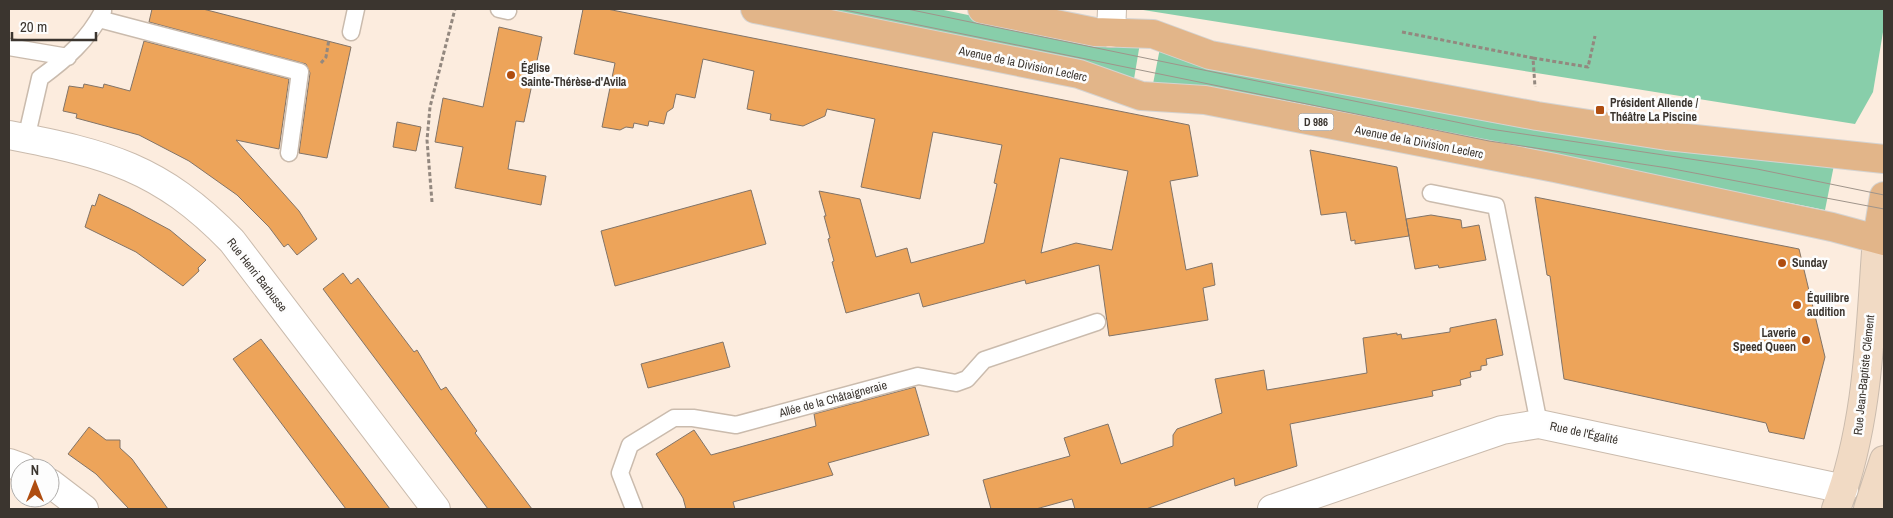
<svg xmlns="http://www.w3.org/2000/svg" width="1893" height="518" font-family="'Archivo Narrow',sans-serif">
  <rect width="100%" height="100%" fill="#fcecde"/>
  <!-- grass -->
  <path fill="#88ceaa" d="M800 9H939L1094 41 1140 43 1133 85Z
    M1137 9H1884V26L1873 92 1855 124Z
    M1160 48 1834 165 1825 210 1630 171 1152 89Z"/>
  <!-- building -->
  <path fill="#eda45a" stroke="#827468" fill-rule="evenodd" d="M152 9H203L351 47 327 158 299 153 310 73 306 64 149 22Z
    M583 9H607L1189 125 1198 176 1170 181 1186 270 1212 263 1215 285 1203 288 1208 320 1109 336 1099 265 1026 284 1025 280 923 307 919 293 846 313 832 262 834 261 828 239 830 238 824 216H826L819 191 860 199 876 257 907 248 911 263 984 243 997 184 994 183 1002 145 933 132 920 199 861 187 875 119 827 109 825 116 803 126 770 120 771 114 747 109 754 71 703 59 695 98 676 94 673 108 667 112 664 124 649 121 648 126 634 123 633 128 626 127 620 130 602 127 615 63 574 54ZM1060 158 1128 171 1112 250 1076 243 1041 253Z
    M499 27 542 37 524 122 516 121 508 169 546 176 541 205 455 188 463 147 435 142 443 98 483 107Z
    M144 41 289 79 279 149 236 140 299 211 317 239 297 255 288 244 284 247 269 227 237 195 189 161 139 135 76 118 77 114 63 111 69 86 83 88 84 84 103 88 104 84 130 91Z
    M397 122 421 127 416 151 393 147Z
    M1310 150 1397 167 1409 236 1355 244V240L1351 241 1346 212 1321 215Z
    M751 190 766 244 615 286 601 231Z
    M99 194 129 208 170 230 206 260 198 268 199 271 183 286 136 252 85 227 92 205 95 206Z
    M1535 197 1799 249 1825 357 1804 439 1769 432 1766 423 1564 379 1550 276 1547 275Z
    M1431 215 1461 220 1462 228 1479 225 1486 260 1439 268 1438 265 1415 269 1406 219Z
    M343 273 351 284 358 278 414 352 417 350 441 390 446 387 477 431 475 433 532 509H488L323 289Z
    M1496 319 1503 355 1486 359 1487 365 1481 366V370L1470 372 1471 377 1460 380 1461 385 1432 391 1433 396 1290 424 1297 466 1235 486 1234 478 1146 509H1075L1072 499 1036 509H991L983 480 1070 456 1064 438 1108 424 1121 464 1173 446V435L1177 429 1222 413 1215 379 1264 370 1267 390 1367 373 1363 338 1397 333V335L1401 334 1402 339 1450 332V328Z
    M261 339 360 469 390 509H346L324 480 233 359Z
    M723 342 730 367 648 388 641 364Z
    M915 387 929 435 828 463 833 475 733 502 735 509H686L683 498 656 454 694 430 711 455 816 426 814 414Z
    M89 427 106 440H120V448L132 459 168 509H129L96 474 68 454Z"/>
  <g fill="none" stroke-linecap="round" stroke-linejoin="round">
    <!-- lane casing -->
    <g stroke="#cabbad" stroke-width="19">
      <path id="lane" d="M499 9 508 11
        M99 19 300 72 289 153
        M351 32 356 9
        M9 47 68 57
        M26 139 40 78C66 59 88 40 103 11
        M1431 193 1496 206 1539 424
        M634 509 620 473 630 445 674 418H693L736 425 918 376 956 383 967 379 984 360 1097 322"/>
    </g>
    <!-- street casing -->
    <g stroke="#cabbad" stroke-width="30">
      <path id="street" d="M1111 33 1112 9
        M9 135C107 154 160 167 232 241L436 509
        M9 463 23 468
        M50 483 84 509
        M1272 509 1502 430 1539 424 1844 489"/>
    </g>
    <!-- secondary casing -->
    <g stroke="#cabbad" stroke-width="30">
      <path id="secondary" d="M1836 509C1869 424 1870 329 1877 238
        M1868 509 1884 460"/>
    </g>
    <!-- primary casing -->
    <g stroke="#d4d3d1" stroke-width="30">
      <path id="primary" d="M755 9 1079 74 1141 96 1205 100 1555 168 1832 227 1884 241
        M982 9 1095 32 1153 34 1210 55 1537 116 1667 136 1884 159
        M1877 238 1884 196"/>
    </g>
    <!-- path -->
    <path stroke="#93887f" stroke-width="3" stroke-dasharray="4 2.5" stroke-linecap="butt" d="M1402 32 1533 58 1535 87
      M1533 58 1588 67 1595 36
      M321 63 326 57 329 39
      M432 202 427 140 430 107 455 9"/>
    <!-- lane -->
    <use href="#lane" stroke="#fff" stroke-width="16"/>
    <!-- street -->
    <use href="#street" stroke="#fff" stroke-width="28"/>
    <!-- secondary -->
    <use href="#secondary" stroke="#f1dac4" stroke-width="28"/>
    <!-- primary -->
    <use href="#primary" stroke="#e2b589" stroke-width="28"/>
    <!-- tram -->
    <path stroke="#9f948a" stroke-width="1" d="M840 9 1489 141 1668 168 1884 209
      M907 9 1490 129 1757 169 1884 195"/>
  </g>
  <!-- markers -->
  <g fill="#af4d10" stroke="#fdfdfd" stroke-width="2">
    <circle cx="511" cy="75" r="5"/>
    <rect x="1595" y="105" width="10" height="10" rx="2.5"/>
    <circle cx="1782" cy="263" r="5"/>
    <circle cx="1797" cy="305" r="5"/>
    <circle cx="1806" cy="340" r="5"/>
  </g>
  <g text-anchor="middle" stroke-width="5" stroke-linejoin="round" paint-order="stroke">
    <!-- shield labels -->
    <rect fill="#fdfdfd" stroke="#75716d" stroke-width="1" x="1298.5" y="113.5" width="35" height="17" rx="4"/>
    <g font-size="11" font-weight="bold" fill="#3b352f">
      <text x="1316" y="126">D 986</text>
    </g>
    <!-- street labels -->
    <g font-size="12" fill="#3b352f" stroke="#fdfdfd">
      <text transform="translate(1023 64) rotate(12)" y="4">Avenue de la Division Leclerc</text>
      <text transform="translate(1419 142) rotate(11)" y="4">Avenue de la Division Leclerc</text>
      <text transform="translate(257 275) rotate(52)" y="4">Rue Henri Barbusse</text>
      <text transform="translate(1864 375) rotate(-84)" y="4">Rue Jean-Baptiste Clément</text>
      <text transform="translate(833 399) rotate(-15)" y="4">Allée de la Châtaigneraie</text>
      <text transform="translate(1584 433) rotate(12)" y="4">Rue de l'Égalité</text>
    </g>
    <!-- poi labels -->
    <g font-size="12" font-weight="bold" fill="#3b352f" stroke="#fdfdfd" text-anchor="start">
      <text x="521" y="72">Église<tspan x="521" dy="14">Sainte-Thérèse-d'Avila</tspan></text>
      <text x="1610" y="107">Président Allende /<tspan x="1610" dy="14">Théâtre La Piscine</tspan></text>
      <text x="1792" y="267">Sunday</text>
      <text x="1807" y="302">Équilibre<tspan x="1807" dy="14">audition</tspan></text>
      <text x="1796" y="337" text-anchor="end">Laverie<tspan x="1796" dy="14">Speed Queen</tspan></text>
    </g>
  </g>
  <!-- border -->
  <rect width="1893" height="518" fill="none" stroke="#3b352f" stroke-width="20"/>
  <!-- north arrow -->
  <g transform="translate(35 483)"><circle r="24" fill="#fdfdfd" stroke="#afadab"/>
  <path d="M0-4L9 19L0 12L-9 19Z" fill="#af4d10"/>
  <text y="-8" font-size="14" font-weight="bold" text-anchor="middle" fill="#3b352f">N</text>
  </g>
  <!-- scale -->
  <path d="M12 32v8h84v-8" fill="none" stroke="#3b352f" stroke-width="2.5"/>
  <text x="20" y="32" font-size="15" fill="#3b352f" stroke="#fdfdfd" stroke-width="4" paint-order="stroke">20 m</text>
</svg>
